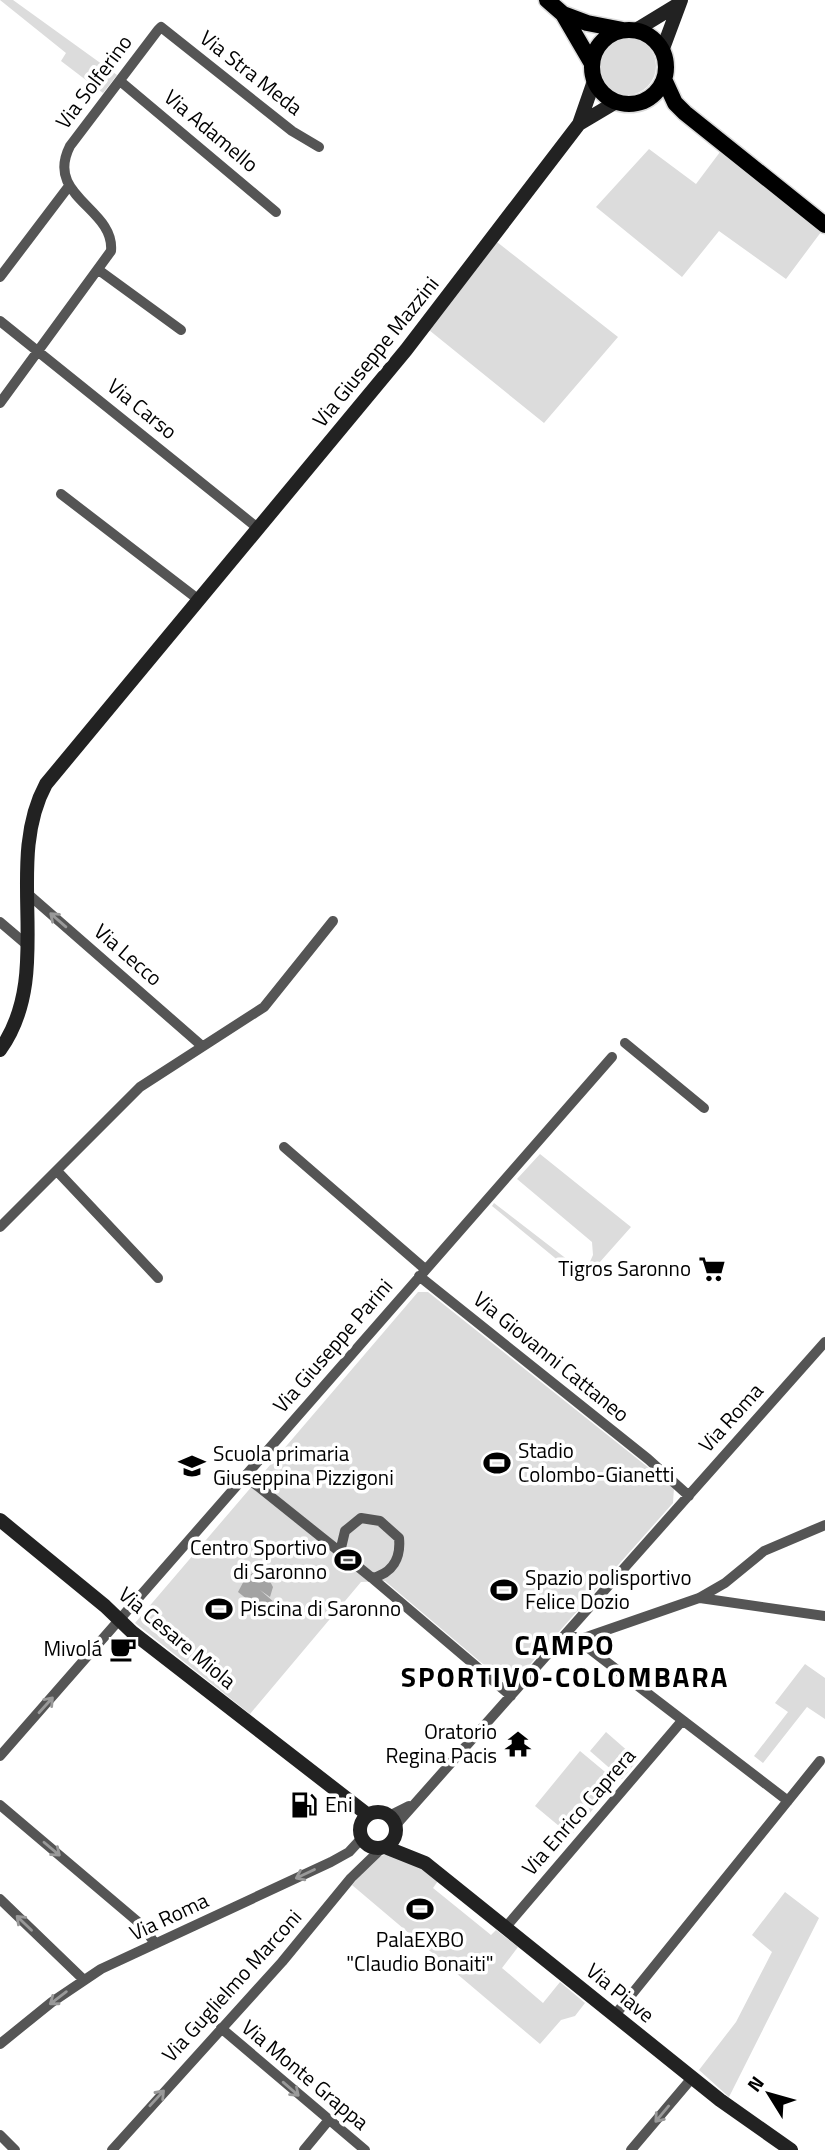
<svg xmlns="http://www.w3.org/2000/svg" width="825" height="2150" font-family="'Titillium Web',sans-serif">
  <rect width="100%" height="100%" fill="#fff"/>
  <!-- green -->
  <path fill="#dcdcdc" d="M0 0H13L117 75 103 93 61 61 66 53Z
    M598 66a29 29 0 1 1 58 0a29 29 0 1 1-58 0Z
    M649 149 696 184 720 152 821 232 786 279 719 231 682 277 596 207Z
    M497 242 618 337 544 423 429 330Z
    M540 1154 631 1227 583 1281 492 1206 494 1203 577 1267 589 1264 593 1255 592 1242 517 1179Z
    M418 1292H428L674 1488 673 1503 510 1687 385 1581 361 1582 250 1714 135 1623Z
    M805 1664 825 1678V1719L807 1707 763 1763 754 1756 788 1712 775 1703Z
    M606 1732 638 1760 622 1779 590 1751Z
    M580 1751 616 1781 571 1836 535 1806Z
    M387 1854 410 1858 438 1881 433 1888 491 1935 496 1930 518 1947 502 1968 543 2003 560 1982 585 2003 575 2016 561 2020 540 2044 352 1885 376 1858Z
    M785 1892 819 1918 729 2097 699 2070 736 2022 772 1952 752 1935Z"/>
  <!-- water -->
  <path fill="#a3a3a3" d="M258 1572 266 1574 273 1587 270 1597 260 1590 275 1603 266 1614 238 1592 247 1575Z"/>
  <g fill="none" stroke-linecap="round" stroke-linejoin="round">
    <!-- primary casing -->
    <g stroke="#dbdbdb" stroke-width="19">
      <path id="primary" d="M547 0 563 14 591 62
        M563 14 587 23 623 30
        M592 67a37 37 0 1 1 74 0a37 37 0 1 1-74 0Z
        M664 79 675 103 685 113 825 225"/>
    </g>
    <!-- street -->
    <path stroke="#555" stroke-width="10" d="M120 81 276 212
      M100 271 181 330
      M0 277 69 186
      M0 321 259 529
      M0 403 111 251C115 208 44 197 70 146L158 30 161 27 292 131 319 147
      M61 494 199 600
      M28 894 202 1046
      M0 922 27 945
      M625 1043 704 1108
      M284 1147 425 1269
      M57 1171 158 1278
      M0 1227 140 1087 264 1007 333 921
      M419 1276 648 1459 689 1496
      M245 1476 340 1552
      M361 1518 380 1521 399 1538C401 1558 393 1573 372 1578L340 1552 345 1531Z
      M372 1578 511 1696
      M700 1598 825 1616
      M568 1632 578 1640 699 1598 725 1583 764 1551 825 1525
      M578 1640 788 1801
      M0 1756 612 1057
      M0 1805 144 1927 155 1944
      M389 1816 409 1806
      M395 1826 825 1342
      M0 1899 84 1980
      M505 1928 681 1722
      M615 2015 820 1761
      M221 2028 365 2150
      M0 2044 52 2002 101 1969 331 1862 349 1852 362 1838
      M0 2135 15 2150
      M112 2150 282 1962 351 1878 382 1848
      M304 2150 328 2121
      M631 2150 692 2078"/>
    <!-- secondary -->
    <path stroke="#222" stroke-width="14" d="M636 30 677 5
      M662 51 681 0
      M579 124 616 102
      M0 1050C56 972 2 865 46 784L406 350 579 124 594 81
      M0 1520 105 1606 132 1632 368 1815
      M360 1830a18 18 0 1 1 36 0a18 18 0 1 1-36 0Z
      M385 1847 425 1863 720 2100 791 2150"/>
    <!-- primary -->
    <use href="#primary" stroke="#000" stroke-width="16"/>
  </g>
  <!-- one-way arrows -->
  <defs><path id="oneway-shaft" d="M-6 0H5M1.5-3L5.5 0L1.5 3" fill="none" stroke-width="1.6" stroke-linecap="round" stroke-linejoin="round" transform="scale(1.75)"/></defs>
  <g stroke="#999">
    <use href="#oneway-shaft" transform="translate(58 920) rotate(-139)"/>
    <use href="#oneway-shaft" transform="translate(46 1705) rotate(-48)"/>
    <use href="#oneway-shaft" transform="translate(52 1849) rotate(40)"/>
    <use href="#oneway-shaft" transform="translate(305 1874) rotate(155)"/>
    <use href="#oneway-shaft" transform="translate(24 1923) rotate(-136)"/>
    <use href="#oneway-shaft" transform="translate(58 1998) rotate(143)"/>
    <use href="#oneway-shaft" transform="translate(291 2089) rotate(41)"/>
    <use href="#oneway-shaft" transform="translate(157 2098) rotate(-47)"/>
    <use href="#oneway-shaft" transform="translate(662 2114) rotate(130)"/>
  </g>
  <!-- icons -->
  <defs>
    <g id="supermarket-bare" transform="scale(2.1)"><path d="M-6-5.5h2.5l.6 2H6L4.5 2H-2.5L-4.4-4H-6ZM-1.5 3.2a1.3 1.3 0 1 0 .1 0ZM3 3.2a1.3 1.3 0 1 0 .1 0Z" fill="#000" stroke="#fff" stroke-width="2.5" paint-order="stroke"/></g>
    <g id="stadium-bare" transform="scale(2.1)"><path d="M0-5a6.5 5 0 1 0 0 10a6.5 5 0 1 0 0-10ZM-3.5-1.8h7v3.6h-7Z" fill="#000" stroke="#fff" stroke-width="2.5" paint-order="stroke"/></g>
    <g id="school-bare" transform="scale(2.1)"><path d="M0-5L7-2L0 1L-7-2ZM-4 1L0 2.5L4 1V4Q0 6-4 4Z" fill="#000" stroke="#fff" stroke-width="2.5" paint-order="stroke"/></g>
    <g id="cafe-bare" transform="scale(2.1)"><path d="M-5.5-4.5H6V0H3Q3 3.5 0 3.5H-2.5Q-5.5 3.5-5.5 0ZM3-3.2v2h1.7v-2ZM-6 4.5H4V6H-6Z" fill="#000" stroke="#fff" stroke-width="2.5" paint-order="stroke"/></g>
    <g id="temple-bare" transform="scale(2.1)"><path d="M0-6L5-2H3V0L6.5 2.5H4V6H1.5V3h-3V6H-4V2.5H-6.5L-3 0V-2H-5Z" fill="#000" stroke="#fff" stroke-width="2.5" paint-order="stroke"/></g>
    <g id="fuel-bare" transform="scale(2.1)"><path d="M-5.5-6h7V0h2V4h1.3V-2.5L3-4.5l.8-.8L6-3V5H2.5V1h-1V6h-7ZM-4.2-4.7v3.2H.2V-4.7Z" fill="#000" stroke="#fff" stroke-width="2.5" paint-order="stroke"/></g>
  </defs>
  <g fill-rule="evenodd">
    <use href="#supermarket-bare" x="712" y="1269"/>
    <use href="#stadium-bare" x="497" y="1463"/>
    <use href="#school-bare" x="192" y="1466"/>
    <use href="#stadium-bare" x="348" y="1560"/>
    <use href="#stadium-bare" x="504" y="1590"/>
    <use href="#stadium-bare" x="219" y="1609"/>
    <use href="#cafe-bare" x="123" y="1649"/>
    <use href="#temple-bare" x="518" y="1744"/>
    <use href="#fuel-bare" x="304" y="1805"/>
    <use href="#stadium-bare" x="420" y="1909"/>
  </g>
  <g text-anchor="middle" stroke-width="7" stroke-linejoin="round" paint-order="stroke">
    <!-- street labels -->
    <g font-size="21" fill="#000" stroke="#fff">
      <text transform="translate(251 73) rotate(38)" y="7">Via Stra Meda</text>
      <text transform="translate(94 82) rotate(-53)" y="7">Via Solferino</text>
      <text transform="translate(211 131) rotate(40)" y="7">Via Adamello</text>
      <text transform="translate(376 352) rotate(-51)" y="7">Via Giuseppe Mazzini</text>
      <text transform="translate(142 409) rotate(39)" y="7">Via Carso</text>
      <text transform="translate(128 955) rotate(41)" y="7">Via Lecco</text>
      <text transform="translate(333 1346) rotate(-49)" y="7">Via Giuseppe Parini</text>
      <text transform="translate(551 1357) rotate(39)" y="7">Via Giovanni Cattaneo</text>
      <text transform="translate(731 1418) rotate(-48)" y="7">Via Roma</text>
      <text transform="translate(177 1638) rotate(40)" y="7">Via Cesare Miola</text>
      <text transform="translate(579 1812) rotate(-49)" y="7">Via Enrico Caprera</text>
      <text transform="translate(169 1917) rotate(-25)" y="7">Via Roma</text>
      <text transform="translate(232 1986) rotate(-48)" y="7">Via Guglielmo Marconi</text>
      <text transform="translate(620 1993) rotate(39)" y="7">Via Piave</text>
      <text transform="translate(305 2075) rotate(40)" y="7">Via Monte Grappa</text>
    </g>
    <!-- poi labels -->
    <g font-size="21" fill="#000" stroke="#fff" text-anchor="start">
      <text x="691" y="1276" text-anchor="end">Tigros Saronno</text>
      <text x="518" y="1458">Stadio<tspan x="518" dy="24">Colombo-Gianetti</tspan></text>
      <text x="213" y="1461">Scuola primaria<tspan x="213" dy="24">Giuseppina Pizzigoni</tspan></text>
      <text x="327" y="1555" text-anchor="end">Centro Sportivo<tspan x="327" dy="24">di Saronno</tspan></text>
      <text x="525" y="1585">Spazio polisportivo<tspan x="525" dy="24">Felice Dozio</tspan></text>
      <text x="240" y="1616">Piscina di Saronno</text>
      <text x="102" y="1656" text-anchor="end">Mivolá</text>
      <text x="497" y="1739" text-anchor="end">Oratorio<tspan x="497" dy="24">Regina Pacis</tspan></text>
      <text x="325" y="1812">Eni</text>
      <text x="420" y="1947" text-anchor="middle">PalaEXBO<tspan x="420" dy="24">"Claudio Bonaiti"</tspan></text>
    </g>
    <!-- district labels -->
    <g font-size="28" font-weight="bold" letter-spacing="2" fill="#000" stroke="#fff">
      <text x="565" y="1655">CAMPO<tspan x="565" dy="32">SPORTIVO-COLOMBARA</tspan></text>
    </g>
  </g>
  <!-- north arrow -->
  <g transform="translate(769 2094) rotate(307)" stroke="#ffffff" stroke-width="5" paint-order="stroke">
  <path d="M0-5L12 26L0 18L-12 26Z" fill="#000000"/>
  <text y="-10" font-size="19" font-weight="bold" text-anchor="middle" fill="#000000">N</text>
  </g>
</svg>
